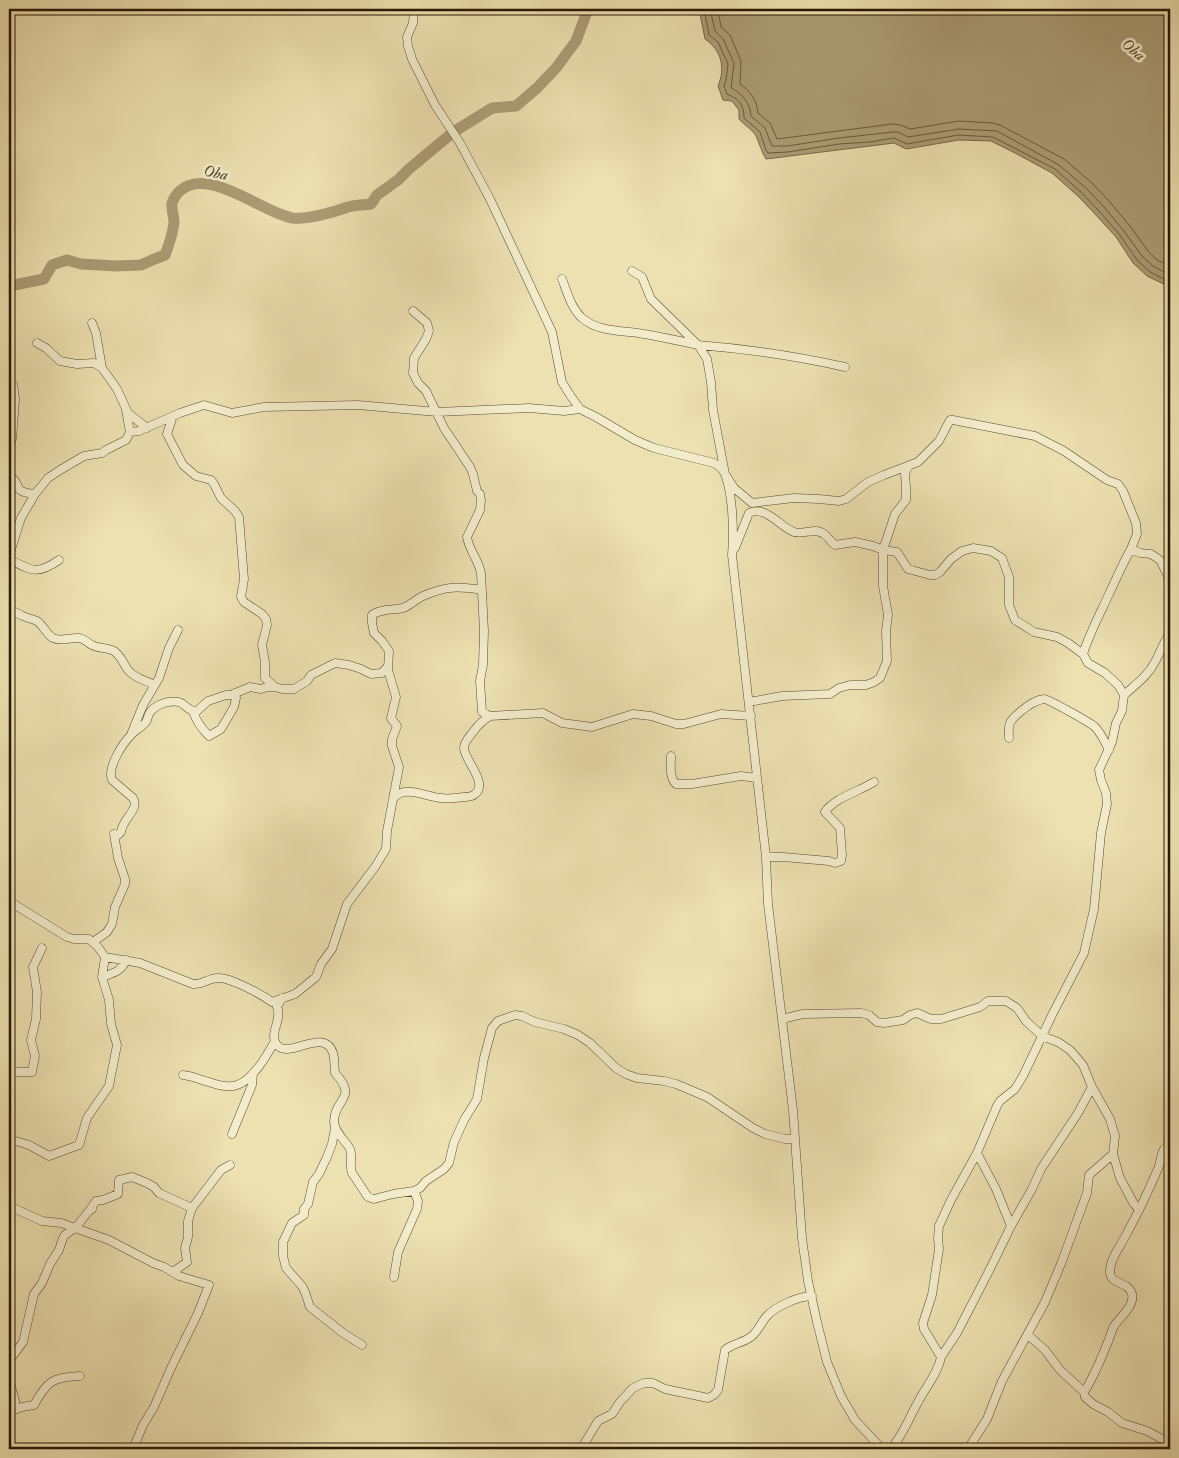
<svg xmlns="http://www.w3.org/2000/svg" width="1179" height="1458" font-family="'IM FELL Double Pica',serif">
  <rect width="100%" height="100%" fill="#ede1b1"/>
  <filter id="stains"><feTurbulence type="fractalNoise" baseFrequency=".004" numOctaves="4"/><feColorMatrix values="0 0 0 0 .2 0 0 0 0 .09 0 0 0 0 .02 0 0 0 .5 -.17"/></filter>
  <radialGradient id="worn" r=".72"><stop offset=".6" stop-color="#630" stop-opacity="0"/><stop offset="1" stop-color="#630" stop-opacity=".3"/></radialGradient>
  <!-- water -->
  <path fill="#aa9c75" stroke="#766746" d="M699 9H1170V287L1147 276 1133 263 1116 237 1095 214 1079 197 1052 173 1017 154 991 141 959 140 906 149 894 143 766 159C761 151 760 144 756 136 753 130 744 125 739 119V110L732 101 723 100 718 86C726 67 721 50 705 39Z"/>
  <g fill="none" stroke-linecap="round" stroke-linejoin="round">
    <!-- shore -->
    <path stroke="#695a3a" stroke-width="1" d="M704 9 709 35 718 42 728 64 726 80 724 86 727 94C739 99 744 104 744 118L760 132 766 150 768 153 788 152 839 144 870 142 894 138 907 144 958 135 993 137 1055 169 1082 193 1099 211 1119 234 1137 260 1150 272 1170 282
      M710 9 715 31 723 39 734 63 731 88C743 94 750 103 751 116L765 128 772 146H787L839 138 893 132H898L908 137 959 129 997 131 1059 165 1087 189 1104 207 1124 231 1142 256 1153 266 1170 275
      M718 9 721 27 730 35 741 61 740 84C750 91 757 100 758 113L770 123 777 139 892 124 901 125 910 129 959 121 993 123 1000 125 1064 159 1092 183 1109 201 1130 226 1148 251 1157 260 1170 266"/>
    <!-- river -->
    <path stroke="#aa9c75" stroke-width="11" d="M455 131 492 108 516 106 537 88 556 68 576 41 588 9
      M9 286 44 279 52 265 67 260 81 264 116 266 141 265 152 260 165 255C169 245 173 232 174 222 174 216 171 209 172 203 173 199 178 192 181 190 210 167 261 212 292 218 307 220 334 212 348 207 355 205 364 205 371 204L377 195 398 180 409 169 451 134"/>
    <!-- street casing -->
    <g stroke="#594a2c" stroke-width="9">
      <path id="street" d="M414 9 413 23 407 37 408 46 412 59 435 105 460 143 490 199 552 332 562 382 570 395 580 409 596 417 635 440 654 448 714 463C719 466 723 469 725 474 733 495 734 533 732 555L766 857 768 904 793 1110 802 1238 808 1281 817 1322 827 1362 841 1396 855 1420 882 1449
        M632 271 642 277 651 299 698 345C748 349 796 356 845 367
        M562 279C567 292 571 307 581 317 598 333 624 330 644 334 662 337 680 341 698 345L707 359 711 382 713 410 725 474 734 488 752 503 794 498 819 499 839 501 846 499 868 482 884 475 918 462 939 441 950 420H953L1035 436 1064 451 1107 480 1118 484 1123 491 1136 523 1137 534 1131 549
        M413 311 427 323 429 331 426 339 414 358 413 373 418 383 426 391 444 428 470 467 473 474 477 491 480 494 481 501 480 510 467 537C469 550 478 559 481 573L484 631 483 665 480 681 482 712 490 716
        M92 323 96 333 102 368 117 389 128 413 147 428
        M37 343 46 348 60 361 77 364 94 363 102 368
        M126 410 130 432
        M173 416 167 434 183 465 196 476 211 480 214 484 221 498 235 511 239 517 244 579 241 597 244 602 262 614 266 619 267 625 262 645 265 662V678L275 687
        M9 445 12 439 13 427 15 399 13 384
        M9 475C24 485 10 492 35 494
        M735 548 749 513C766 505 780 527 794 532 803 535 816 527 824 534 829 537 830 542 835 545L855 542 873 546 883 550 897 552 908 569 930 575H935L940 572 951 559 962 551 973 548 991 551 1002 558 1009 577V605L1015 620 1034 632 1057 637 1068 643 1083 654 1088 663 1105 673 1118 685 1124 695 1122 711 1116 723 1112 742 1099 770 1101 780 1106 793 1107 804 1101 833 1094 909 1084 953 1052 1015 1023 1076 1015 1089 1000 1101 997 1106 977 1153 951 1200 939 1226 938 1238 939 1249 932 1295 923 1323 924 1329 941 1357C938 1373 926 1387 918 1402 909 1418 903 1435 891 1449
        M9 556 21 518 35 494 48 478 60 470 84 456 102 453 106 450 126 440 130 432 139 431 180 413 204 405 232 413 264 407 358 405 437 412 529 408 564 411 580 409
        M9 559C31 570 36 576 59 560
        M9 609C13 611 18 614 23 616 27 618 33 619 37 621 44 626 46 634 53 638 61 642 71 637 79 638 86 639 87 643 92 645 99 649 107 647 114 651 121 656 123 663 128 670 135 679 146 680 154 685
        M1083 654C1090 632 1101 612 1110 592 1117 577 1123 563 1131 549L1140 553 1151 554 1160 560 1170 580
        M1124 695C1135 685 1148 676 1155 662 1160 653 1163 643 1170 633
        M749 702 782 696 830 694 839 688 850 685H866L874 682 880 678 887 661 886 631 888 615 883 586V550L895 514 906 500V487L905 474 908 466
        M193 711C196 721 202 729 209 736L221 729 234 707 236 698 235 693
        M132 732 143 705 159 678 169 648 178 630
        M1009 738C1008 724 1009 721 1020 712 1027 706 1035 700 1044 699 1048 699 1091 723 1095 727 1101 733 1105 742 1109 750
        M671 756C671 766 669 777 676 784H692L741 776 757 778
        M393 799C404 784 426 797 441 798 448 799 457 798 464 797 468 797 472 797 475 794 489 783 464 760 464 748 464 742 470 736 473 732 478 725 483 720 490 716L543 713 562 723 592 727 633 714 651 716 676 724H684L721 714 751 716
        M766 857H783L829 861 835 863 841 861 842 855 840 828 825 812C834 798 860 791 874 782
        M9 901 67 937 74 939H89L98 947 105 957 140 963 193 984C204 985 209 977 219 978 231 978 261 994 272 1002L295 994 316 977 321 964 332 949 347 904 375 867 386 849 387 831 399 767 392 746V739L397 726 391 718 396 697 388 670 389 651 382 641 374 633 372 623V615C379 609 394 610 403 608 411 605 416 599 423 596 446 586 458 586 482 590
        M93 942 107 932 112 924 115 907 125 884V879L118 858 114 834 118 835 121 832C123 817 140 810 133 798L112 780C107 768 122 744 131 735 135 730 142 727 146 722 148 719 148 714 151 711 154 707 162 703 168 702 186 699 183 709 196 712L208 701 226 695H231L250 687 261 689 267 687H275L282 689H294L307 681 311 675 335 663 349 665 361 669 371 674 382 673 388 666
        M102 977C113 973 121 972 126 960
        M282 998 277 1007C283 1019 268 1034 277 1045 289 1060 324 1026 333 1053 335 1059 334 1066 335 1073 359 1099 334 1098 334 1122 335 1133 345 1140 350 1149 353 1157 349 1165 352 1173L368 1197 374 1199 393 1194 414 1191 420 1188 426 1181 444 1169 449 1163 454 1142 464 1120 477 1099 484 1058 492 1028 498 1021 515 1015 522 1016 535 1022 564 1029 578 1035 590 1043 616 1068 626 1074 637 1078 664 1081 676 1084 707 1097 753 1128 765 1134 785 1139H795
        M782 1019 803 1014 861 1013 869 1015 877 1022 884 1023 903 1020 910 1015 917 1013 931 1019H941L980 1007 988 1001H1006L1017 1008 1026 1021 1042 1036 1058 1042 1070 1050 1083 1065 1092 1087 1110 1119 1115 1136 1113 1154 1120 1178 1134 1204 1139 1209
        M9 1070 17 1072H32L35 1056 31 1040 36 1019 37 992 33 967 42 948
        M183 1075C193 1076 200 1080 209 1082 217 1085 229 1088 237 1085 253 1080 267 1055 275 1041
        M335 1128 332 1144 327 1157 319 1174 313 1182 308 1204 304 1209V1215L292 1223 283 1242V1256L286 1268 302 1286 305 1292 310 1307 343 1333 362 1345
        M232 1134 252 1085 253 1073
        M9 1139 29 1145 49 1156 79 1145 87 1118 109 1086 117 1045 111 1024 109 1000 102 977 105 957
        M1164 1149C1160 1156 1161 1164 1157 1171 1148 1192 1138 1213 1127 1233 1122 1244 1110 1258 1110 1271 1109 1285 1129 1281 1132 1294 1135 1306 1120 1317 1114 1326 1111 1332 1110 1338 1107 1344 1100 1361 1094 1377 1084 1392L1085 1397 1093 1404 1108 1412 1122 1423 1147 1431 1170 1443
        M977 1153 996 1189 1011 1226
        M9 1206 42 1221 61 1223 109 1240 153 1263 164 1267 179 1276 209 1285 198 1313 171 1368 154 1407 143 1425 133 1449
        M173 1272 187 1262 185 1248 188 1237V1221L192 1208 221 1170 230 1165
        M394 1277 398 1252 417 1209 418 1201 414 1191
        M1028 1335 1045 1350 1060 1370 1084 1392
        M941 1357 957 1333 991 1267 1011 1226 1032 1189 1041 1169 1078 1113 1092 1087
        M9 1361 23 1342 34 1294 42 1283 50 1264 59 1250 63 1238 65 1235 76 1227 89 1211 92 1209 91 1208 96 1201 103 1200 118 1194 119 1180 132 1177 147 1183 154 1187 159 1193 192 1208
        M9 1379 15 1401 14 1409
        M9 1412 22 1407 34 1405C47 1381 53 1377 80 1376
        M581 1449 598 1421 612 1414 620 1402 633 1388 644 1383H653L665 1389 708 1398 714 1395 718 1390 725 1350C733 1343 744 1343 752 1336 758 1331 761 1323 766 1317 774 1307 799 1296 812 1296
        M968 1449 987 1419 1002 1381 1045 1302 1061 1264 1087 1193 1089 1175 1113 1154"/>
    </g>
    <!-- street -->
    <use href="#street" stroke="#f3eccc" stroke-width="8"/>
  </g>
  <g text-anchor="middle" stroke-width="5" stroke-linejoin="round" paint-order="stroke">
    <!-- water labels -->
    <g font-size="16" font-style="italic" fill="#5c4c2f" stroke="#f3eccc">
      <text transform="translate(1134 49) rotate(40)" y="6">Oba</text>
      <text transform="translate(216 172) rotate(11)" y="6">Oba</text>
    </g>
  </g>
  <!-- margin -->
  <rect width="1179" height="1458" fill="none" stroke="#ede1b1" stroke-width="30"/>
  <rect x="10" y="10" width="1159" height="1438" fill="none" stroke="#281700" stroke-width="2.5"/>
  <rect x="15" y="15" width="1149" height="1428" fill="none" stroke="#281700"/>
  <rect width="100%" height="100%" filter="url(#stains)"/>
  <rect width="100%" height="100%" fill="url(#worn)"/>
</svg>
